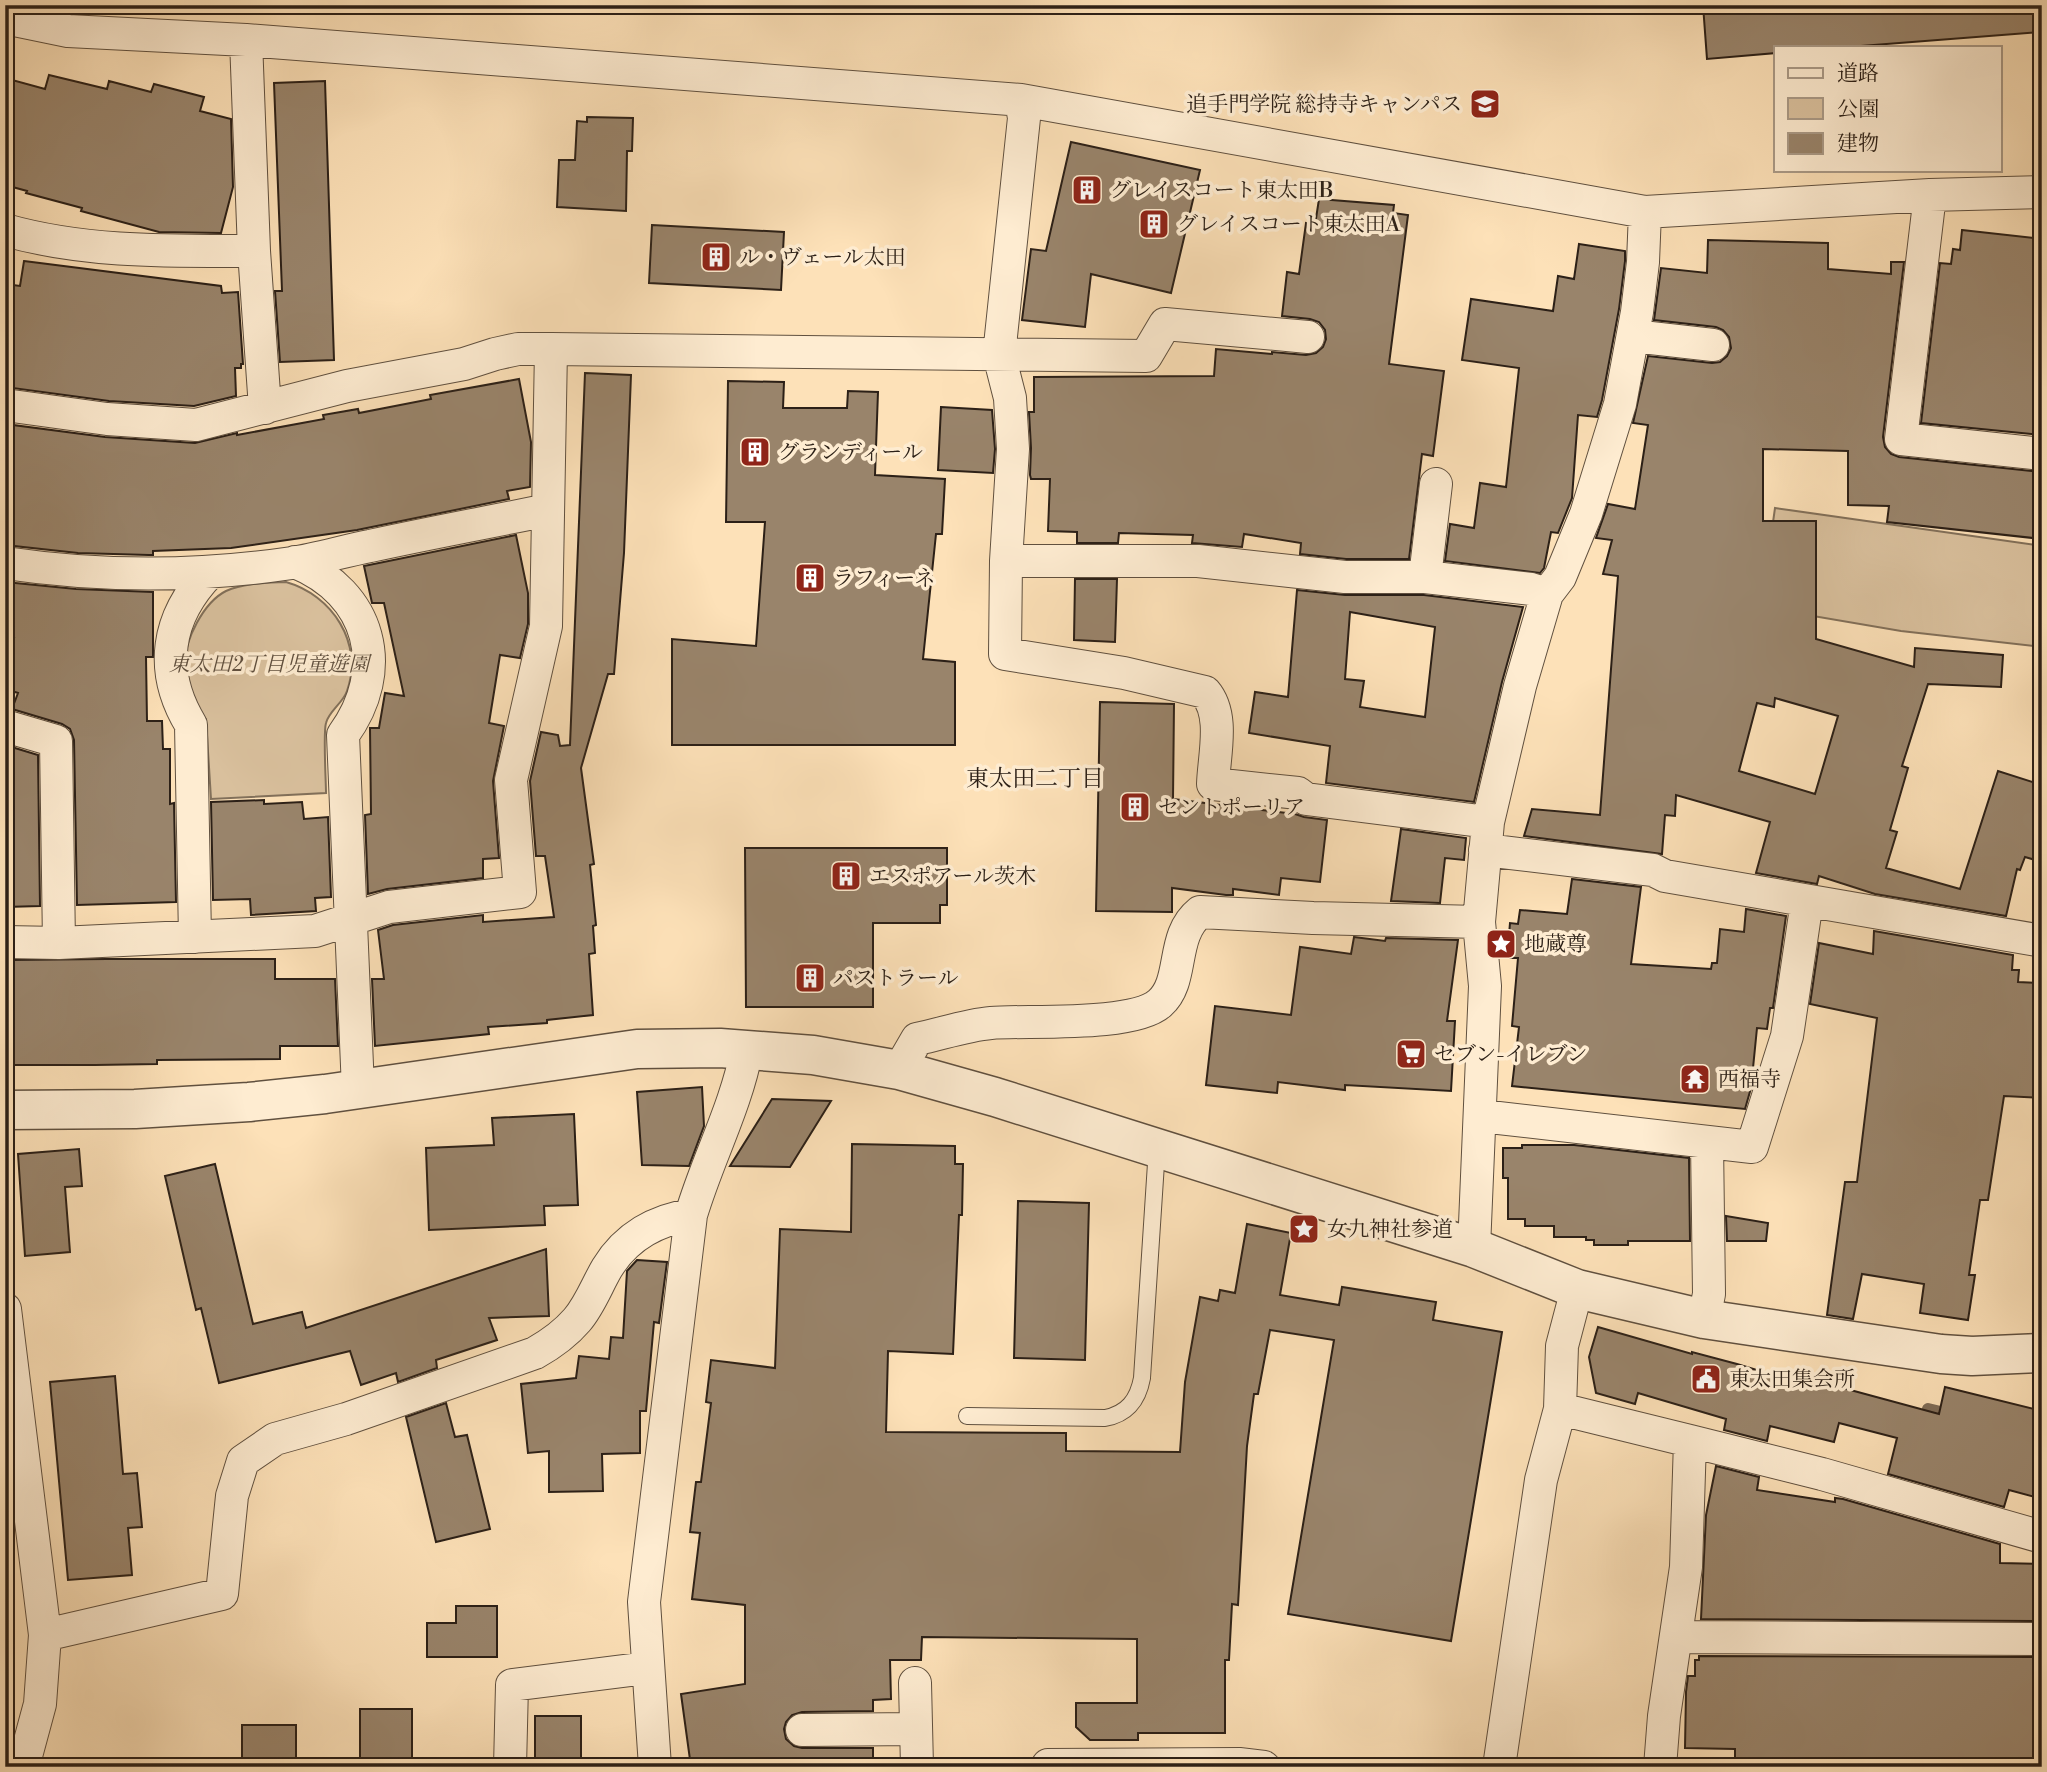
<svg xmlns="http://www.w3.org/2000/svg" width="2047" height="1772" font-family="'Libre Bodoni','Noto Serif JP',serif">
  <rect width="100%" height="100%" fill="#fde1b8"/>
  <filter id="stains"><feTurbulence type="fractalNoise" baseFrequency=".00286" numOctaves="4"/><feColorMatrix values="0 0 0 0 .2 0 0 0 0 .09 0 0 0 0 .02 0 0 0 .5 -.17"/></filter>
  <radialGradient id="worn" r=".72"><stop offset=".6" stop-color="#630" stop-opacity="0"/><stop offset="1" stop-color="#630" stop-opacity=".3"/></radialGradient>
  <!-- green -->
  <path fill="#d9c09d" stroke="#82705a" stroke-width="2" d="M1775 508 2042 546V647L1901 631 1761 607Z
    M286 582C332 595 364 643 347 691 343 703 329 711 326 723 323 733 326 780 326 793L211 799 206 719C195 709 194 701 190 686 189 679 186 672 185 665 184 640 204 602 226 591 244 583 266 583 286 582Z"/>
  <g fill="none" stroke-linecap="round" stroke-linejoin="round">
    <!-- stream -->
    <path stroke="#7f6c57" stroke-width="12" d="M1928 1409 1953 1415"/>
  </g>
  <!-- building -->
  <path fill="#99846b" stroke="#2c2017" stroke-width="2" fill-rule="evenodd" d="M1703 5H2042V32L1848 47H1776V53L1707 59Z
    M49 75 107 89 109 81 151 92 154 84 204 97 200 111 231 119 233 187 221 233 159 232 81 211 82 208 26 193 27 191 5 185V78L45 89Z
    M325 81 334 360 280 362 275 291H282L274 83Z
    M587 117 633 118 632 151H627L626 211 557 207 559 160H575L577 121 587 122Z
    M1071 142 1200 170 1171 293 1091 274 1085 327 1022 320 1031 249 1046 251Z
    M1319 199 1394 205 1393 213 1408 215 1389 364 1444 371 1433 456 1422 454 1409 559H1346L1300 554 1301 543 1244 534 1242 547 1192 543 1193 535 1119 533 1118 543H1077V532L1048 531 1050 479H1031L1030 475 1031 448 1029 412H1034V377L1214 376 1216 349 1272 354V352L1306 355 1316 353 1323 347 1326 339 1325 330 1319 322 1310 319 1282 316 1287 272 1299 274 1306 223 1315 225Z
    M652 225 784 232 781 290 649 283Z
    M1962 230 2042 239V435L1921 423 1940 263 1951 264 1953 249 1960 250Z
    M1708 240 1828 243V269L1891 274V262H1904L1883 437 1885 447 1891 454 1899 457 2042 472V539L1887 522 1889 506 1848 505V451L1763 449V521H1816V639L1914 667 1915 648 2003 655 2001 687 1928 684 1902 766 1908 768 1890 830 1897 832 1886 868 1960 889 1998 771 2042 785V862L2025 857 2020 870 2017 869 2006 916 1875 894 1819 876 1817 884 1756 873 1770 822 1676 795 1675 816 1665 815 1662 854 1524 836 1532 809 1600 815 1618 576 1603 574 1612 540 1596 538 1608 504 1635 509 1648 425 1633 423 1648 356 1712 363 1720 362 1727 356 1731 348 1729 337 1723 330 1716 327 1654 320 1661 268 1707 273ZM1775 698 1838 716 1815 794 1739 771 1757 703 1774 707Z
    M1579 244 1625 251V261L1619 309 1602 400 1597 417 1578 415 1572 498 1558 533 1551 532 1544 568 1540 573 1445 561 1450 524 1474 528 1480 483 1506 487 1519 368 1462 360 1471 299 1553 311 1558 276 1574 279Z
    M24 261 221 286 222 293 238 292 243 364H241V368H235L236 396 194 406 109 401 5 387V284L20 286Z
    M585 373 631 375 624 553 614 674H608L581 768 594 864 590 865 596 925 593 926 595 953 589 954 593 1015 547 1020V1023L488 1027 489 1034 375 1046 372 979H384L378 930 393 925 483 915V922L554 917 545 856H536L530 781 541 732 558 735 560 746 570 745Z
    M519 379 531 442 530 487 507 491 509 499 357 530 231 548 153 551V555H149L78 553 5 545V424L105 437 195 443 237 433V435L324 419 323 415 358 409 359 413 431 399 430 395Z
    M728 381 784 382 783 408H847L848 391 878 392 875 475 945 479 942 534H936L923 659 955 662V745H672V639L756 646 765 522H726Z
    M941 407 992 410 995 449 993 473 938 470Z
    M516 535 528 593V624L520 658 500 655 489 723 504 726 493 781 499 858 483 859V878L387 889 368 894 365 815 371 814 370 728H379L385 693 404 696 384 603H372L364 566Z
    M1075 579H1117L1115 642 1074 640Z
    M5 582 76 589 153 592V657H146L147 721H162L163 749H170V804L174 803 176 902 77 905 74 740 70 729 62 724 12 709 18 693 5 689V666L14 638 5 636Z
    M1297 590 1345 595H1424L1523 607 1502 682 1474 802 1326 783 1330 746 1249 733 1255 692 1288 697ZM1350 612 1435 627 1425 717 1360 707 1364 681 1345 679Z
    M1100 702 1174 704 1173 799 1295 814 1304 817 1327 820 1320 882 1281 878 1279 895 1233 889V895H1226L1172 888V912L1096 911Z
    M5 745 38 755 40 906 5 907Z
    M264 800V804L302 802 304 819 328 817 331 897 315 898 316 911 251 915 250 899 213 900 211 802Z
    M1401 829 1466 838 1464 860 1445 858 1440 903 1391 901Z
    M745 848H947V905H940V923H873V1007H746Z
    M1572 879 1641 887 1631 964 1711 969 1712 963H1717L1720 929 1744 932 1746 909 1786 916 1773 1008H1770L1767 1029 1757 1028 1751 1088 1745 1109 1512 1086 1519 1027 1512 1026 1518 958H1507L1510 923 1518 924 1520 910 1567 914Z
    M1874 931 2013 955 2012 970H2019L2018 982 2042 983V1098L2004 1096 1988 1200H1980L1969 1275H1975L1968 1320 1920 1313 1924 1284 1862 1274 1853 1319 1827 1315 1845 1182H1857L1877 1018 1810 1004 1819 943 1873 954Z
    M1354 937 1385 941 1386 938 1458 940 1447 1021H1455L1451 1091 1345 1085V1090L1278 1082 1277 1093 1206 1085 1215 1006 1291 1015 1300 947 1351 954Z
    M107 959H275V979H335L338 1046H280V1059L157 1060V1064L95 1065H5V960Z
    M702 1087 704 1126 689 1166 642 1165 637 1092Z
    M772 1099 831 1101 790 1167 730 1166Z
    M574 1114 578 1205 544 1206 545 1225 429 1230 426 1148 494 1145 492 1118Z
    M852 1144 955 1146V1164H963L962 1215H959L953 1354 888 1351 886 1432 1066 1433V1451L1180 1452 1185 1382 1200 1297 1218 1301 1220 1290 1235 1293 1247 1224 1291 1233 1280 1295 1339 1305 1342 1287 1436 1302 1433 1320 1502 1332 1451 1641 1288 1614 1334 1340 1270 1330 1258 1394H1254L1247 1446 1238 1605 1232 1604 1229 1660H1225V1733H1138V1740H1090L1076 1727V1703H1137V1639L922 1637 921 1660H890L891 1699 873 1700V1711L802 1712 792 1715 786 1722 784 1729 786 1739 794 1746 802 1748H873V1767H691L681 1694 745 1684V1605L692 1599 700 1533 690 1532 696 1482H701L711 1403 706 1402 711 1360 775 1368 780 1229 851 1232Z
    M1522 1145H1574L1689 1158 1690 1241H1628V1245H1594V1240H1586V1237H1554V1226H1525V1219H1508V1178H1503V1148H1522Z
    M79 1149 82 1186 65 1187 70 1252 25 1256 18 1154Z
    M215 1164 253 1324 302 1312 306 1328 546 1249 549 1316 489 1318 497 1340 436 1360 437 1368 398 1382 396 1373 361 1385 350 1351 219 1383 201 1308 196 1310 165 1176Z
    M1018 1201 1089 1203 1085 1360 1014 1358Z
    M1726 1216 1768 1223 1766 1241H1727Z
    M637 1260 667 1262 659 1323 654 1322 646 1411H640V1453L602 1454 603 1491 549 1492V1451L528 1453 521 1384 576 1378 579 1356 609 1359 611 1337 623 1338 627 1271Z
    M1598 1327 1692 1354V1352L1737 1364 1800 1383 1801 1378 1832 1385 1939 1414 1945 1387 2042 1411V1499L2009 1490 2004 1507 1888 1474 1897 1438 1839 1423 1834 1442 1770 1426 1767 1441 1724 1430 1726 1419 1638 1393 1635 1404 1596 1393 1589 1357Z
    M115 1376 123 1474 137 1473 142 1527 128 1528 132 1575 68 1580 50 1382Z
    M446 1403 455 1437 467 1435 490 1529 436 1542 406 1417Z
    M1716 1466 1759 1477 1757 1490 1835 1502V1498L1843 1499 2000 1544V1563L2042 1564V1621L1701 1619 1706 1515Z
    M456 1606H497V1657H427V1623H456Z
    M1699 1656 2042 1657V1767H1805L1735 1764V1749L1685 1748 1686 1692 1688 1676H1695V1660H1699Z
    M360 1709H412V1767H360Z
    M535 1716H581V1767H535Z
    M242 1725H296V1767H242Z"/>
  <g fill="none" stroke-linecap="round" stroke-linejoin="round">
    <!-- service casing -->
    <g stroke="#60503f" stroke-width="18">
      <path id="service" d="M967 1416 1105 1418C1127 1414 1138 1400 1142 1378L1157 1148"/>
    </g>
    <!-- minor casing -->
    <g stroke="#60503f" stroke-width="34">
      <path id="minor" d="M5 18 68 31 246 40 1021 100 1645 212 1930 195 2042 192
        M246 40 254 251 265 408
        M1021 100 1024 118 999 355 1010 398 1013 449 1006 561 1005 654 1124 673 1205 692C1225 715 1214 755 1213 784L1298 793 1306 799 1488 822
        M1930 195 1901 439 2042 454
        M5 230C86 253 170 251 254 251
        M1633 336 1713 345
        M551 349 1146 356 1165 324 1308 337
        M5 405 107 419 196 425 347 386 464 364 495 354 518 349H551L546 626 511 780 520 892 389 907 315 931 59 943 5 942
        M1006 561H1198L1345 577H1425L1531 589 1547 594
        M295 562C371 593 391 669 343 735L358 1089
        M5 563C100 577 197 577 292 563 318 559 344 551 370 546 429 533 489 522 548 510
        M1425 577 1436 484
        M5 726 56 741 59 943
        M1485 850 1653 870 1665 876 2042 941
        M195 937 191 725C158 671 166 617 210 572
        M899 1070 917 1039C941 1034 967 1025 991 1023 1028 1020 1134 1027 1160 1003 1185 981 1170 936 1200 912L1313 918 1479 922
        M1481 1116 1752 1147 1787 1036 1807 901
        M1474 1248 1485 986 1479 922 1488 822 1520 686 1547 594 1560 577 1586 514 1620 404 1637 312 1643 262 1645 212
        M5 1309 45 1635 40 1704 23 1767
        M1704 1319 1709 1294 1707 1142
        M1560 1409 1690 1441 1686 1567 1664 1716 1660 1767
        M1690 1441 1822 1474 2042 1537
        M45 1635 222 1594 232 1496 243 1461 275 1439 346 1419 535 1353C551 1344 565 1334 577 1320 590 1305 597 1285 607 1268 626 1237 656 1220 691 1215
        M1676 1637 2042 1639
        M915 1683 917 1767
        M802 1730 916 1729
        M1048 1765 1239 1764 1264 1767
        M510 1767 512 1685 647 1668
        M655 1767 644 1602 691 1215C708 1158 736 1107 747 1049
        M1499 1767 1541 1480 1560 1409 1562 1346 1577 1289"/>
    </g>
    <!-- tertiary casing -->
    <g stroke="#60503f" stroke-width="41">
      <path id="tertiary" d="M5 1110 135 1109 249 1102 325 1094 637 1049 720 1048 813 1055 899 1070 995 1097 1474 1248 1577 1289 1704 1319 1941 1354 1972 1356 2042 1353"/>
    </g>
    <!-- service -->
    <use href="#service" stroke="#feecd1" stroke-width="16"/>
    <!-- minor -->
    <use href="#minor" stroke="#feecd1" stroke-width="32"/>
    <!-- tertiary -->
    <use href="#tertiary" stroke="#feecd1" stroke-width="38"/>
  </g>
  <!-- icons -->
  <defs>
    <g id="university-square" transform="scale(1.575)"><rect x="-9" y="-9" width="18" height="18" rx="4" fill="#8f2418" stroke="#feecd1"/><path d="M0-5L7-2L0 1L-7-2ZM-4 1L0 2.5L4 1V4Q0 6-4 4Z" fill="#fff"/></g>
    <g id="building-square" transform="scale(1.575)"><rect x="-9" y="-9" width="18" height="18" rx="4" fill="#8f2418" stroke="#feecd1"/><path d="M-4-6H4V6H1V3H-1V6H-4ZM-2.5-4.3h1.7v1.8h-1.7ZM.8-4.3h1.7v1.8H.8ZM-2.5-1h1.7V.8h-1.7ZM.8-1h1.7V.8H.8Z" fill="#fff"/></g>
    <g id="sight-square" transform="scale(1.575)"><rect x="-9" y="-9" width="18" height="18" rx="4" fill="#8f2418" stroke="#feecd1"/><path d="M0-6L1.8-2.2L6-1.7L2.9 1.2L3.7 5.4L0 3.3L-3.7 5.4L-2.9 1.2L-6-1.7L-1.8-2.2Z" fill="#fff"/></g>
    <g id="supermarket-square" transform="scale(1.575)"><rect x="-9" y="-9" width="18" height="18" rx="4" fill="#8f2418" stroke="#feecd1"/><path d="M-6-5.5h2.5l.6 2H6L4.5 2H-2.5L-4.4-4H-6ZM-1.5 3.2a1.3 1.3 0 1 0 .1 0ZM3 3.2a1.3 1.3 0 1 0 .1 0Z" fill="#fff"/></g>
    <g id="temple-square" transform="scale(1.575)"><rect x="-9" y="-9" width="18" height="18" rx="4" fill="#8f2418" stroke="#feecd1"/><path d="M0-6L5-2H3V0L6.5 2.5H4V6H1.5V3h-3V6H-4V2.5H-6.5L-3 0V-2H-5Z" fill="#fff"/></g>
    <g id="civic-square" transform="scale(1.575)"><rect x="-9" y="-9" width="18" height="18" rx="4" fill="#8f2418" stroke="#feecd1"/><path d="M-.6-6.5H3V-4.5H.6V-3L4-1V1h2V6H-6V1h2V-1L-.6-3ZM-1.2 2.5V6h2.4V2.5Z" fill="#fff"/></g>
  </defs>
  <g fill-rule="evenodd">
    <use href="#university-square" x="1485" y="104"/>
    <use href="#building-square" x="1087" y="190"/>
    <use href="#building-square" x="1154" y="224"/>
    <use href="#building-square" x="716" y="257"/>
    <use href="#building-square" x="755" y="452"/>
    <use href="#building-square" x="810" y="578"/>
    <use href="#building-square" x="1135" y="807"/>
    <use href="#building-square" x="846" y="876"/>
    <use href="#sight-square" x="1501" y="944"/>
    <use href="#building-square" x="810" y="978"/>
    <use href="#supermarket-square" x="1411" y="1054"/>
    <use href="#temple-square" x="1695" y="1079"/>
    <use href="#sight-square" x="1304" y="1229"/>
    <use href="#civic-square" x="1706" y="1379"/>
  </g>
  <g text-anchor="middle" stroke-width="7" stroke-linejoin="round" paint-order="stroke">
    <!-- poi labels -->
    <g font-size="21" fill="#2c2017" stroke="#feecd1" text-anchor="start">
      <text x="1462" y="111" text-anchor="end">追手門学院 総持寺キャンパス</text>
      <text x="1110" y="197">グレイスコート東太田B</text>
      <text x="1177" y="231">グレイスコート東太田A</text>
      <text x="739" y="264">ル・ヴェール太田</text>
      <text x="778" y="459">グランディール</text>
      <text x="833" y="585">ラフィーネ</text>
      <text x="1158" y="814">セントポーリア</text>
      <text x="869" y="883">エスポアール茨木</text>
      <text x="1524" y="951">地蔵尊</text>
      <text x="833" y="985">パストラール</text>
      <text x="1434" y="1061">セブン-イレブン</text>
      <text x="1718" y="1086">西福寺</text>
      <text x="1327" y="1236">女九神社参道</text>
      <text x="1729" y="1386">東太田集会所</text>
    </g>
    <!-- park labels -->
    <g font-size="21" font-style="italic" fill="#60503f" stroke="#feecd1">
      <text x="269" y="671">東太田2丁目児童遊園</text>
    </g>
    <!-- neighbourhood labels -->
    <g font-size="23" fill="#2c2017" stroke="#feecd1">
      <text x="1035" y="786">東太田二丁目</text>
    </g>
  </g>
  <!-- margin -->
  <rect width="2047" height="1772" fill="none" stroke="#fde1b8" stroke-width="28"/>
  <rect x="7" y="7" width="2033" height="1758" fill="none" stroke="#2c2017" stroke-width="3.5"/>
  <rect x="14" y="14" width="2019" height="1744" fill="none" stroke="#2c2017" stroke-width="2"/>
  <!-- legend -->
  <rect x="1774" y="46" width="228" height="126" fill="#feecd1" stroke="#aa9a87" stroke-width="2"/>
  <rect x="1788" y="68" width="35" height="10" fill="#feecd1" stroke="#aa9a87" stroke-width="2"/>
  <text x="1837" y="80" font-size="21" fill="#2c2017">道路</text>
  <rect x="1788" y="98" width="35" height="21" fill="#d9c09d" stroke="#aa9a87" stroke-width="2"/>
  <text x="1837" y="116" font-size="21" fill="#2c2017">公園</text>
  <rect x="1788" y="133" width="35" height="21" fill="#99846b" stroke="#aa9a87" stroke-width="2"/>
  <text x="1837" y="150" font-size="21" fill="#2c2017">建物</text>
  <rect width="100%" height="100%" filter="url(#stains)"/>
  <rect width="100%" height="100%" fill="url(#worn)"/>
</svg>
